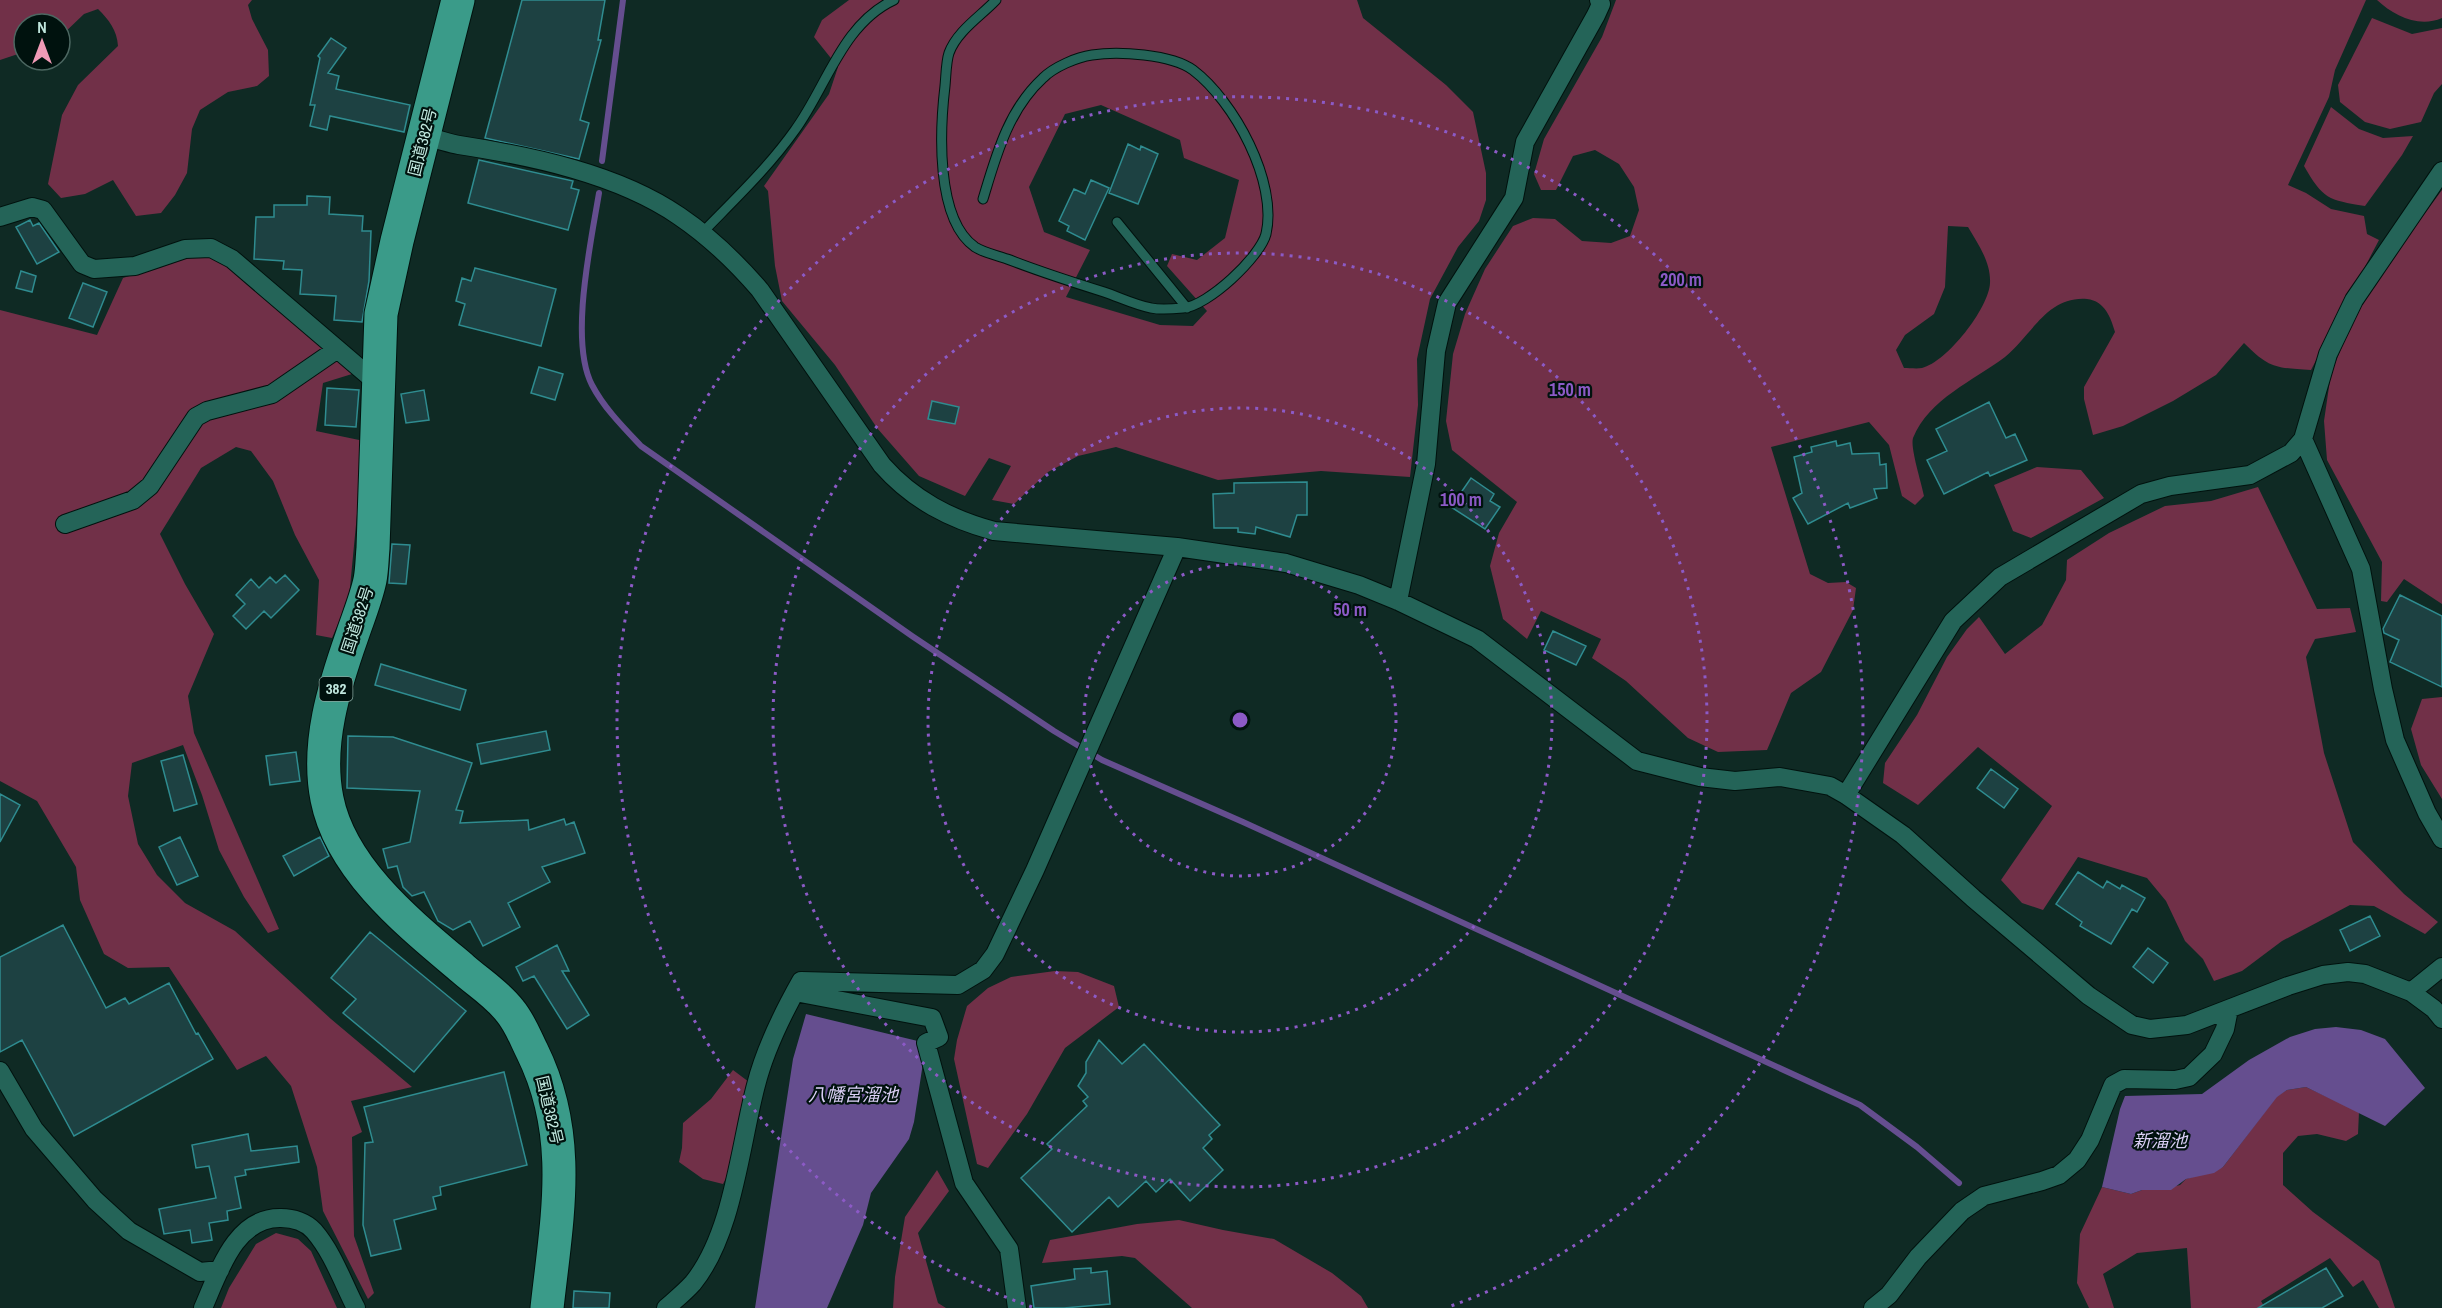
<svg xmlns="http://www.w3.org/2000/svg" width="2442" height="1308" font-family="'Archivo Narrow','Noto Sans JP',sans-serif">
  <rect width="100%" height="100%" fill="#0f2a24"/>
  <!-- green -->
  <path fill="#713048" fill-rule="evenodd" d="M0 0H252L248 5 252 19 268 50 269 76 257 86 228 92 200 110 192 129 187 173 175 195 161 213 136 216 113 180 85 194 61 198 48 184 62 115 78 85 118 46C117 30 109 20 98 9L84 14 60 37V24H24V52L0 60Z
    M849 0H1357L1363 18 1446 85 1473 112 1486 173V200L1479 221 1458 247 1430 299 1417 359 1418 405 1410 477 1321 471 1218 480 1116 447 1078 456 1048 472 1014 504 992 500 1011 466 989 458 965 496 919 476 877 428 835 365 782 301 775 266 768 191 764 186 829 94 838 67 814 37 822 20ZM1101 105 1180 140 1184 158 1239 180 1225 238 1197 260 1172 254 1167 266 1207 311 1193 326 1160 325 1066 297 1090 250 1044 232 1029 187 1065 114Z
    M1616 0H2366L2335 70 2329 97 2288 185 2306 193 2331 209 2364 216 2367 234 2379 240 2311 370C2275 368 2269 368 2244 343L2216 375 2173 401 2123 426 2093 435 2084 399V387L2115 332C2111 318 2105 301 2087 299 2047 296 2033 334 2005 357 1973 381 1929 399 1913 438 1910 448 1922 484 1924 496L1915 505 1902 496 1889 445 1869 422 1771 447 1810 574 1828 583 1846 582 1856 588 1853 610 1821 672 1791 693 1767 750 1718 752 1688 738 1626 681 1592 658 1601 639 1541 611 1527 639 1503 619 1490 566 1499 533 1517 502 1452 450 1446 421 1453 354 1465 314 1485 269 1513 226 1533 218 1555 219 1582 241 1611 243 1630 236 1639 210 1634 187 1619 164 1595 150 1573 156 1556 190H1541L1534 174 1544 139 1602 37ZM1948 226 1968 227C1978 244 1991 262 1990 283 1989 308 1947 362 1922 368 1917 369 1909 368 1904 368L1896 350 1905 335 1934 314 1945 287Z
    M2377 0H2442V18C2419 28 2394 16 2377 0Z
    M2372 18 2412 34 2442 28V84L2434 93 2421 122 2390 129 2365 122 2340 102 2338 85Z
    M2331 107 2359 129 2383 138 2413 136 2402 155 2365 206C2328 200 2323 199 2304 166Z
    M2442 190V604L2404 579 2387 602 2381 601 2382 562 2327 460 2324 421 2331 373 2362 299Z
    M205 252 225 263 326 348 352 374 323 383 316 431 364 441 349 598 332 638 316 635 319 580 295 535 273 481 251 451 236 447 201 468 160 534 185 584 214 634 188 696 194 733 279 929 268 933 244 897 219 850 202 795 183 745 132 763 128 796 138 844 157 875 185 903 235 931 331 1019 412 1087 351 1101 362 1132 352 1137 354 1236 374 1293 368 1299 323 1211 317 1167 291 1086 266 1056 237 1070 169 967 128 968 104 954 80 900 76 867 37 801 0 781V310L97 335 123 278Z
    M2037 467 2081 470 2104 498 2031 538 2013 531 1994 485Z
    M2258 487 2317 609 2350 608 2356 632 2315 639 2306 657 2324 753 2353 842 2404 894 2438 922 2425 934 2374 906 2350 905 2282 941 2242 971 2214 981 2203 959 2185 941 2166 901 2147 878 2078 857 2043 910 2022 903 2001 880 2052 806 1978 747 1918 805 1883 783 1885 763 1917 715 1947 657 1967 629 1979 617 2005 654 2042 625 2066 580 2067 560 2109 533 2165 506 2211 501Z
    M2442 697V799L2421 765 2411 729 2422 699Z
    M1055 971 1078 972 1114 986 1119 1007 1065 1048 1027 1114 988 1168 977 1164 954 1059 957 1040 967 1006 988 988 1011 977Z
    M733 1070 749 1082 730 1170 723 1184 703 1179 679 1162 682 1148 683 1123 711 1099Z
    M2306 1087 2359 1112 2358 1134 2346 1141 2317 1134 2298 1136 2283 1153V1185L2313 1212 2379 1261 2395 1308H2379L2363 1280 2353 1287 2330 1258 2261 1301 2265 1308H2191L2187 1248 2137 1253 2103 1274 2114 1308H2089L2077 1283 2080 1234 2102 1187 2131 1194 2142 1190H2160L2180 1185 2186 1179 2223 1167 2277 1096 2287 1090Z
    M937 1170 949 1191 918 1233 938 1303 946 1308H893L895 1277 905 1217Z
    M1179 1220 1223 1230 1274 1239 1332 1273 1361 1296 1368 1308H1192L1135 1258 1122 1256 1042 1263 1050 1240 1137 1224Z
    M276 1233 298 1239 311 1251 337 1308H221L229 1288 256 1244Z"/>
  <!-- water -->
  <path fill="#654e8f" d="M806 1014 926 1043 914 1122 909 1139 871 1193 863 1225 827 1308H755L793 1059Z
    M2336 1027 2361 1030 2385 1039 2425 1088 2385 1126 2306 1087 2287 1090 2277 1097 2223 1167 2214 1173 2186 1179 2171 1190H2142L2131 1194 2102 1187 2120 1109 2125 1096 2202 1094 2249 1060 2290 1037 2315 1029Z"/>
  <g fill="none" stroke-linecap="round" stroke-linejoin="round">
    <!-- stream -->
    <path stroke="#654e8f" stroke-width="6" d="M602 161 623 0
      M599 193C591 242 569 341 592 385 604 408 623 427 641 446L912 636 1054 731 1102 760 1243 822 1860 1105 1917 1147 1959 1183"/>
  </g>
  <!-- building -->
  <path fill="#1d4142" stroke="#2f8c90" stroke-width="1.5" d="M522 0H605L598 40H601L580 120 589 123 579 159 485 138Z
    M331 38 346 48 328 73 339 76 336 89 410 105 404 132 330 116 327 130 310 126 315 105H310L320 58 318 56Z
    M1128 144 1140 150 1141 146 1158 154 1138 204 1109 193Z
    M479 160 573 181 571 188 579 190 568 230 468 203Z
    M1091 180 1109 188 1085 240 1067 231 1069 226 1059 221 1074 189 1085 194Z
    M307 196 330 197 329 214 363 216 362 231H371L369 281 362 322 334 320 336 296 300 294 302 270 283 269 284 261 254 259 256 217H274V205H307Z
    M30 220 33 226 39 223 59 252 37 264 16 227Z
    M475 268 556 289 541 346 459 325 465 304 456 301 462 278 471 281Z
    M21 271 36 276 32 292 16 288Z
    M83 283 107 292 93 327 69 318Z
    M539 367 563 374 555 400 531 393Z
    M327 388 359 390 356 427 325 425Z
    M424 390 429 420 406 423 401 394Z
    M932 401 959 407 955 424 928 419Z
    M1989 402 2006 438 2015 434 2027 460 1990 476 1988 472 1944 494 1927 460 1947 451 1936 429Z
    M1836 441 1837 446 1850 443 1852 454 1879 453 1880 465 1886 464 1887 488 1874 489 1877 498 1850 508 1848 503 1808 524 1793 498 1802 493 1794 457 1812 452 1811 447Z
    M1471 478 1494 494 1490 501 1500 507 1485 529 1451 507Z
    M1307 482V515H1297L1290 537 1256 527 1255 534 1238 532V528H1214L1213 494 1234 493V483Z
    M392 544 410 545 406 584 389 583Z
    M285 575 299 590 271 618 264 611 246 629 233 616 245 604 236 595 251 579 259 588 270 577 276 583Z
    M2400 595 2442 616V687L2390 662 2399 640 2384 633 2383 629Z
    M1553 631 1586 646 1576 665 1544 650Z
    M381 664 466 690 460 710 375 685Z
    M546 731 550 750 481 764 477 744Z
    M348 736 393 737 472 763 456 810 463 811 460 823 528 820 529 830 564 819 566 825 574 822 585 853 542 867 550 882 508 903 520 927 483 946 470 921 453 930 438 921 424 892 412 896 403 887 397 866 388 868 383 849 410 842 420 791 347 788Z
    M296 752 300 781 270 785 266 756Z
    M183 755 197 804 174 811 161 761Z
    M1991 769 2018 789 2004 808 1977 788Z
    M0 794 20 805 0 842Z
    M180 837 198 876 177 885 159 847Z
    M320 837 329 856 294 876 283 856Z
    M2078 872 2103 888 2107 881 2120 889 2122 885 2145 898 2137 912 2132 909 2111 944 2080 926 2082 922 2056 904Z
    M2370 916 2380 936 2350 951 2340 930Z
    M63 925 106 1008 125 998 129 1004 169 983 196 1034 198 1033 213 1059 74 1136 22 1040 0 1052V957Z
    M370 932 466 1011 414 1072 343 1013 356 999 331 978Z
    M557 945 569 971H562L589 1015 567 1029 534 976 523 981 516 967Z
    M2148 948 2168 963 2153 983 2133 967Z
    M1099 1040 1122 1064 1144 1044 1220 1125 1209 1135 1212 1139 1203 1148 1223 1170 1190 1201 1170 1179 1156 1192 1146 1181 1118 1207 1109 1197 1072 1232 1021 1178 1052 1149 1047 1144 1087 1106 1083 1101 1088 1097 1078 1086 1086 1073V1062Z
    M504 1072 527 1165 440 1187 441 1195 433 1197 436 1209 394 1220 401 1249 371 1256 363 1225 365 1143 373 1142 364 1107Z
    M248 1134 251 1151 297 1146 299 1162 245 1170 246 1175 235 1177 241 1208 227 1211 228 1220 209 1223 212 1240 192 1243 190 1230 164 1234 159 1209 216 1198 209 1166 196 1168 192 1145Z
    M1091 1268V1273L1107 1271 1110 1304 1064 1308H1034L1031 1286 1075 1279 1074 1269Z
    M2326 1268 2343 1296 2322 1308H2258Z
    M574 1291 610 1293 609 1308H573Z"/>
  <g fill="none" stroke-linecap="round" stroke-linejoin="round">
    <!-- lane casing -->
    <g stroke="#00120e" stroke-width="11">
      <path id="lane" d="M983 199C996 156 1008 110 1043 78 1054 67 1077 57 1092 55 1118 51 1171 54 1193 70 1234 101 1278 182 1266 234 1260 257 1208 306 1183 308 1173 309 1160 310 1151 308 1135 305 1119 297 1104 292 1072 282 1041 272 1010 260 1000 256 984 253 975 247 935 219 940 128 945 86 946 76 946 62 949 53 957 31 981 16 996 0
        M1117 222 1187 308
        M702 233C734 200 768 168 795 130 826 88 842 24 894 0"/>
    </g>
    <!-- street casing -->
    <g stroke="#00120e" stroke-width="20">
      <path id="street" d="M424 137C436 138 447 143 459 145 531 156 618 174 679 216 710 237 736 262 760 290L882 465C913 500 950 519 994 531L1177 547 1286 563 1319 573 1359 585 1398 601 1477 639 1637 761 1700 777 1735 781 1780 777 1830 786 1846 795 1903 835 1973 898 2089 996 2132 1025 2150 1029 2187 1025 2288 986 2323 975 2348 972 2365 974 2411 992 2434 1009 2442 1019
        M0 217 32 207 43 210 82 264 94 269 135 266 185 249 211 248 232 259 377 383
        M2303 439 2361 569 2383 689 2395 740 2427 813 2442 839
        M65 524 133 500 150 486 196 417 207 411 272 394 336 350
        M1398 601 1426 464 1436 351 1447 303 1514 198 1525 142 1596 15 1601 4 1599 0
        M1846 795 1953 621 2000 577 2141 494 2170 486 2250 475 2291 453 2303 439 2328 354 2354 300 2442 171
        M795 992 932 1018 939 1037 926 1043 964 1183 1009 1249 1017 1308
        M2411 992 2442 967
        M0 1071 34 1129 95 1200 129 1231 200 1272 220 1270
        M203 1308C219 1272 235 1217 281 1218 293 1218 306 1222 314 1231 333 1253 343 1283 356 1308
        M666 1308C675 1300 685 1292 693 1283 733 1234 740 1145 756 1085 765 1049 783 1013 801 981L958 985 983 970 995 954 1035 870 1177 547
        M1873 1308 1889 1295 1918 1257 1962 1211 1984 1196 2042 1181 2059 1175 2077 1160 2090 1140 2113 1085 2124 1079 2175 1080 2189 1077 2213 1054 2225 1029 2229 1009"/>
    </g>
    <!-- highway casing -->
    <g stroke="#00120e" stroke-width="35">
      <path id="highway" d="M458 0 397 241 381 314 373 548C372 559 372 570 370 580 366 599 358 618 352 636 334 687 316 744 327 799 341 870 411 925 463 969 479 983 497 994 510 1011 520 1023 525 1037 532 1051 574 1136 557 1217 547 1308"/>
    </g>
    <!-- lane -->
    <use href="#lane" stroke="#246458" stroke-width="9"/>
    <!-- street -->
    <use href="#street" stroke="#246458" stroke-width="18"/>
    <!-- highway -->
    <use href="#highway" stroke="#3a9b89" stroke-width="33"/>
  </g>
  <!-- distance rings -->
  <g fill="none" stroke="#8c5ac6" stroke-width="3" stroke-dasharray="3 6">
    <circle cx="1240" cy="720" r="156"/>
    <circle cx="1240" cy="720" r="312"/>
    <circle cx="1240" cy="720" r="467"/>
    <path d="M1032 1307A623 623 0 1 1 1448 1307"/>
  </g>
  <g text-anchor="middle" stroke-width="4.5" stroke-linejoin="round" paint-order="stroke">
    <!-- shield labels -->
    <rect fill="#00120e" stroke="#86a69f" stroke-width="1.5" x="319.5" y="677" width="33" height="24" rx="4.5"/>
    <g font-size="15" font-weight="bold" fill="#bfe6dd">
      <text x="336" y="694">382</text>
    </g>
    <!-- street labels -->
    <g font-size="16" fill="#bfe6dd" stroke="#00120e">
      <text transform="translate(422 142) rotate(-76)" y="6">国道382号</text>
      <text transform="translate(357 620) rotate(-72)" y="6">国道382号</text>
      <text transform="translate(550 1110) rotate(77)" y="6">国道382号</text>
    </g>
    <!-- water labels -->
    <g font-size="18" font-style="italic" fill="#dacff5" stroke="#00120e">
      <text x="853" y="1101">八幡宮溜池</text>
      <text x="2160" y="1147">新溜池</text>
    </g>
  </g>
  <circle cx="1240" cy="720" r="9" fill="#8c5ac6" stroke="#00120e" stroke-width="3"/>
  <g font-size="18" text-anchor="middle" font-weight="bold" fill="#8c5ac6" stroke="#00120e" stroke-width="4.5" stroke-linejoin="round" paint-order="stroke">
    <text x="1681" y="286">200 m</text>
    <text x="1570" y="396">150 m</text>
    <text x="1461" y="506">100 m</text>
    <text x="1350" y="616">50 m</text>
  </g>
  <!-- north arrow -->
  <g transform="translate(42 42)"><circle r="28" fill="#00120e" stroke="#4c6761" stroke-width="1.5"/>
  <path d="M0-4.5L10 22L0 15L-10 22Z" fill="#f09ab6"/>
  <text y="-9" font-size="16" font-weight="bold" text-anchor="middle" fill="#bfe6dd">N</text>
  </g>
</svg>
